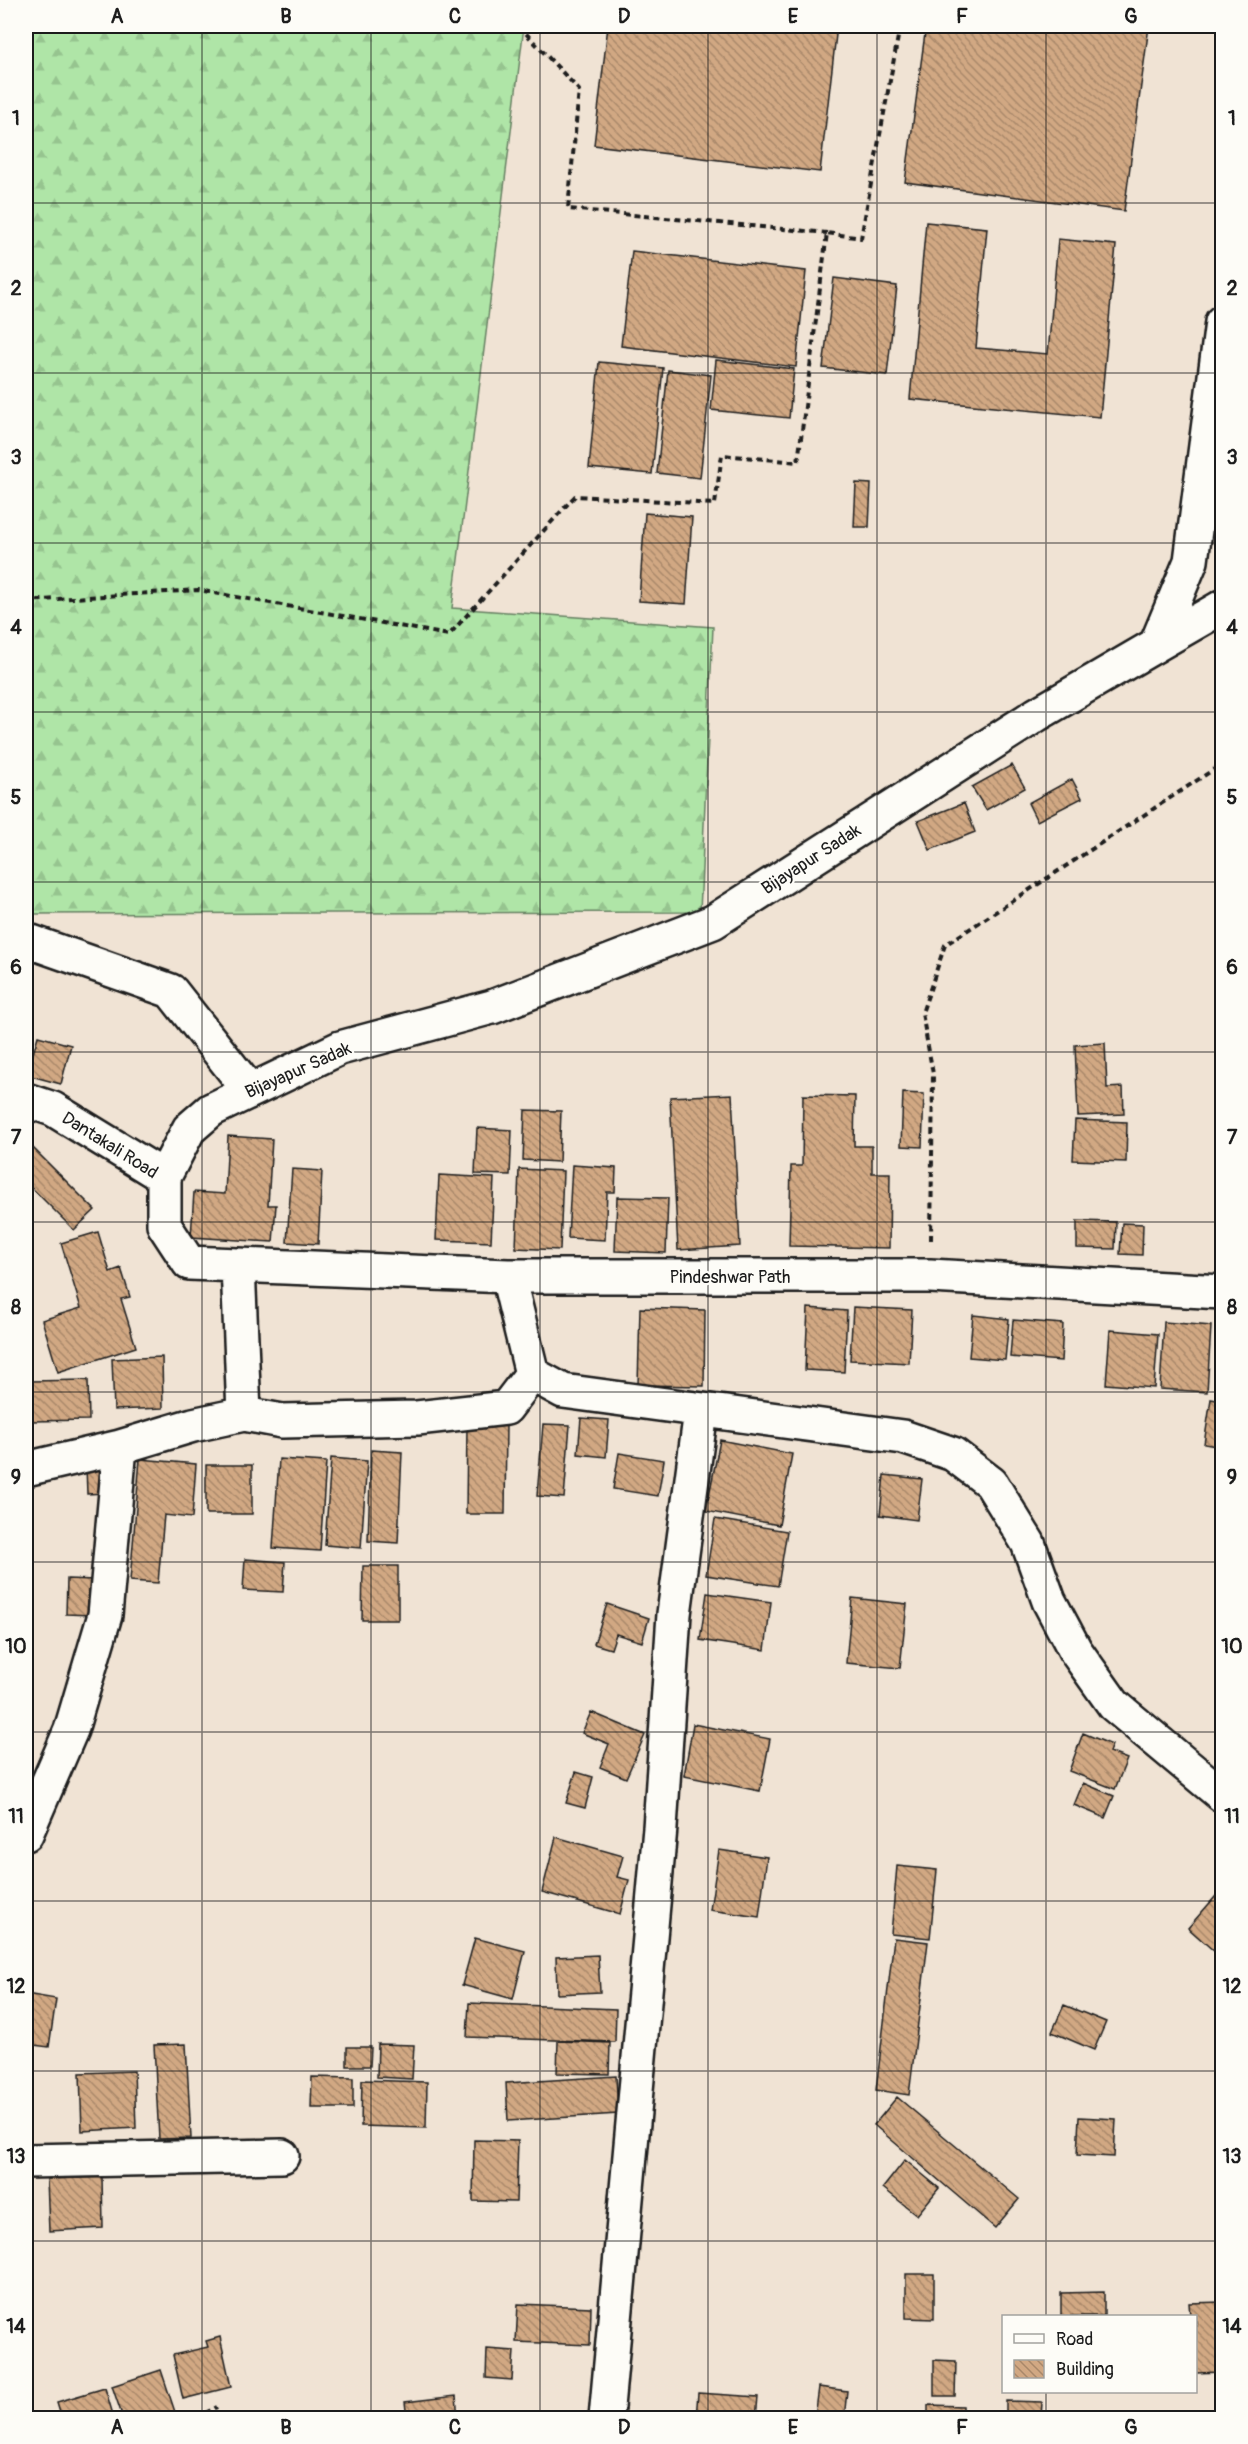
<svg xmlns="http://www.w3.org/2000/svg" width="1248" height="2444" font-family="Pangolin,sans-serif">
  <defs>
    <pattern id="forest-firs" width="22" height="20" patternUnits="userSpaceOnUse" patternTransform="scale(1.5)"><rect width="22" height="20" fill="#afe5a7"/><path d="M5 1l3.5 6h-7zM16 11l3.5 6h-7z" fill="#96c48f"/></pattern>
    <pattern id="building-back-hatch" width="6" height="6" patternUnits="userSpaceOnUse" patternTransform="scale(1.5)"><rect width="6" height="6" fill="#d1a883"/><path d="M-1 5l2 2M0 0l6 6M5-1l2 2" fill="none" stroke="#a9886a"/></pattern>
  </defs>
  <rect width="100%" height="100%" fill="#f0e3d4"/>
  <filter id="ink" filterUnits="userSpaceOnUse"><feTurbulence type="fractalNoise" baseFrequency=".0167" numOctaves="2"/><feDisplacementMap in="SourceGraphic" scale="12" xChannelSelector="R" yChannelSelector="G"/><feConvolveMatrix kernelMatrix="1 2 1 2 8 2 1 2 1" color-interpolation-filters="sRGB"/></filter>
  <g filter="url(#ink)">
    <!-- forest -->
    <path fill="url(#forest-firs)" stroke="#668062" stroke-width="1.5" d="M26 26H524L452 608 713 627 700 912 26 914Z"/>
    <!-- building -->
    <path fill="url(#building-back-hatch)" stroke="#1c1c1c" stroke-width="1.5" d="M71 26H115L114 31Z
      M608 26H837L820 172 594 145Z
      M926 26H1149L1124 211 905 182Z
      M926 222 987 228 976 348 1048 354 1058 239 1116 245 1100 417 910 399Z
      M632 251 806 271 796 367 621 346Z
      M834 278 897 286 887 375 823 368Z
      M716 360 794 369 789 418 711 410Z
      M599 362 663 368 652 474 589 468Z
      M668 370 711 375 700 478 657 473Z
      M856 483 871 484 869 527H854Z
      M645 513 692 517 686 604 639 601Z
      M1012 765 1025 788 986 810 972 787Z
      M1072 779 1082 798 1037 821 1028 803Z
      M964 803 975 832 930 850 918 821Z
      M26 1024 34 1026 26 1053Z
      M38 1036 71 1045 61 1084 27 1075Z
      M1105 1043 1107 1088 1123 1087 1124 1114 1078 1116 1075 1045Z
      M903 1093 924 1094 922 1147 901 1146Z
      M732 1094 740 1246 678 1250 670 1097Z
      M803 1095 855 1096 854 1146H872V1173H890L889 1248 789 1246 791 1166H802Z
      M525 1110 561 1111 559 1162 523 1160Z
      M1075 1120 1127 1122 1126 1162 1073 1160Z
      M477 1128 512 1130 510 1175 475 1174Z
      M228 1136 272 1139 268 1205H276L273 1242 191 1237 194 1192 225 1194Z
      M26 1141 95 1210 74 1230 26 1182Z
      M572 1165 616 1168 615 1192H607L605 1240 568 1238Z
      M292 1169 322 1171 318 1244 287 1242Z
      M519 1169 563 1171 560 1250 516 1248Z
      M439 1175 494 1178 491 1242 436 1240Z
      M617 1197 668 1198 666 1253 615 1251Z
      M1077 1221 1116 1222 1115 1249 1077 1248Z
      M1122 1223 1143 1224 1142 1255 1120 1254Z
      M98 1232 110 1272 121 1268 130 1297 121 1299 136 1347 58 1372 42 1320 81 1308 61 1243Z
      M853 1307 912 1310 909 1363 850 1360Z
      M640 1308 705 1310 704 1386 638 1385Z
      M808 1308 847 1311 844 1372 805 1370Z
      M973 1315 1009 1319 1005 1360 969 1357Z
      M1013 1320 1063 1324 1061 1361 1010 1357Z
      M1164 1322 1211 1326 1207 1392 1160 1389Z
      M1110 1330 1158 1334 1154 1388 1106 1384Z
      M162 1357 163 1408 114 1410 112 1359Z
      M88 1380 89 1420 32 1421 30 1381Z
      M1211 1399 1222 1401V1447L1204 1444Z
      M581 1418 609 1420 606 1457 578 1454Z
      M467 1424H506L505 1514H466Z
      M543 1424 570 1425 564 1498 537 1496Z
      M720 1440 792 1454 779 1525 706 1511Z
      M371 1450 402 1452 398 1543 368 1541Z
      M619 1453 664 1460 658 1496 613 1489Z
      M331 1458 367 1461 361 1548 325 1545Z
      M140 1459 196 1464 192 1518 164 1515 158 1583 130 1581Z
      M279 1459 326 1462 320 1551 273 1548Z
      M105 1465 106 1493 87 1494 86 1466Z
      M206 1465H252V1514H206Z
      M884 1475 922 1479 917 1520 880 1515Z
      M715 1519 787 1531 778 1586 706 1575Z
      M245 1559 285 1562 283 1592 243 1590Z
      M363 1566H398V1620H362Z
      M67 1579 94 1580 92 1615 66 1614Z
      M707 1593 771 1602 765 1650 700 1640Z
      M852 1598 907 1604 900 1668 846 1663Z
      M607 1604 649 1618 642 1642 616 1634 611 1649 594 1644Z
      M591 1712 645 1735 626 1778 600 1767 609 1744 582 1733Z
      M693 1724 770 1739 760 1791 684 1776Z
      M1083 1733 1112 1745 1109 1752 1127 1759 1115 1789 1069 1771Z
      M576 1772 593 1777 585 1808 566 1803Z
      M1083 1783 1114 1796 1105 1818 1074 1805Z
      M556 1837 623 1856 617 1877 629 1880 620 1914 542 1892Z
      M719 1850 767 1857 759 1917 710 1910Z
      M897 1866 937 1870 930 1938 891 1934Z
      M1222 1889V1944L1215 1952 1188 1928Z
      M475 1938 525 1951 513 1999 462 1985Z
      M894 1938 928 1942 909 2095 876 2090Z
      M598 1955 600 1992 557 1994 556 1957Z
      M26 1994 56 1999 49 2047 26 2044Z
      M469 2003 616 2009 615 2042 467 2037Z
      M1064 2005 1106 2022 1094 2050 1052 2032Z
      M558 2041 610 2043 609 2074 557 2073Z
      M186 2044 191 2138 159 2139 154 2045Z
      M378 2044 414 2045 412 2079 377 2077Z
      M347 2047H371L370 2066H347Z
      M134 2071 136 2128 82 2131 80 2073Z
      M616 2076 618 2114 508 2121 506 2083Z
      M312 2077 353 2078V2108H311Z
      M362 2080 427 2082 426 2128 361 2126Z
      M897 2097 1019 2199 995 2228 874 2125Z
      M1079 2117 1116 2119 1114 2157 1077 2155Z
      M474 2140 518 2141 516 2202 473 2201Z
      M905 2160 939 2188 917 2215 883 2188Z
      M102 2177 103 2228 49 2231 47 2179Z
      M906 2274H934V2319L906 2318Z
      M1104 2292V2316H1061V2293Z
      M1222 2302V2372L1196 2373V2316H1190L1189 2303Z
      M518 2304 591 2307 590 2345 516 2342Z
      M220 2337 231 2387 183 2399 173 2355 208 2347 206 2341Z
      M487 2349 514 2351 512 2380 486 2378Z
      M934 2360 956 2361 955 2396H934Z
      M161 2370 175 2412 154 2418H123L112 2386Z
      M819 2387 847 2391 844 2418H795L796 2416 815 2418Z
      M105 2388 114 2418H62L57 2402Z
      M698 2393 758 2397 756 2418H696Z
      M456 2396 458 2418H407L405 2402Z
      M1006 2401 1042 2402 1041 2418H1006Z
      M928 2405 963 2406V2418H928Z"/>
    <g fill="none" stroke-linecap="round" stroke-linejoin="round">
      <!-- minor casing -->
      <g stroke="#1c1c1c" stroke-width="38">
        <path id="minor" d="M1156 645 1222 607
          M26 940 171 991 250 1091
          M26 1100 53 1109 164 1177V1225L189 1263 508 1276H930L1222 1292
          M164 1177 189 1129 211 1110 340 1048 492 1007 713 922 1036 715 1156 645 1191 561 1222 322
          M238 1265 244 1414
          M508 1276 532 1374 563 1391 903 1437 953 1454 991 1483 1028 1543 1049 1601 1075 1650 1114 1705 1222 1795
          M26 1469 120 1447 193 1425 244 1414 282 1421 417 1418 506 1408 532 1374
          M26 1834 71 1730 105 1615 120 1447
          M26 2161 282 2156
          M606 2418 660 1828 674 1614 701 1411"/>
      </g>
      <!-- path -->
      <path stroke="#1c1c1c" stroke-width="4" stroke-dasharray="6 4.5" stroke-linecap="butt" d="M519 26 579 90 568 209 827 233
        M26 601 198 590 449 635 575 496 715 504 722 455 798 462 827 233 861 238 900 26
        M931 1240 933 1074 922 1013 945 945 1222 764
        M196 2418 217 2407"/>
      <!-- minor -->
      <use href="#minor" stroke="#fdfcf7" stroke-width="33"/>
    </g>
  </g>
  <!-- grid -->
  <path fill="none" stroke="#1c1c1c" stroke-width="1.5" stroke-opacity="0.55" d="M202 26V2418M371 26V2418M540 26V2418M708 26V2418M877 26V2418M1046 26V2316M26 203H1222M26 373H1222M26 543H1222M26 712H1222M26 882H1222M26 1052H1222M26 1222H1222M26 1392H1222M26 1562H1222M26 1732H1222M26 1901H1222M26 2071H1222M26 2241H1222M1046 2392V2418"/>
  <g text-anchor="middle" stroke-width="4.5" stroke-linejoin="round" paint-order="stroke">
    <!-- street labels -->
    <g font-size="18" fill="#1c1c1c" stroke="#fdfcf7">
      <text transform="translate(811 859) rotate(-33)" y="6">Bijayapur Sadak</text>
      <text transform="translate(298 1070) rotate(-24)" y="6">Bijayapur Sadak</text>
      <text transform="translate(110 1145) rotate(32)" y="6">Dantakali Road</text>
      <text x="730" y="1283">Pindeshwar Path</text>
    </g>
  </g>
  <!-- margin -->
  <rect width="1248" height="2444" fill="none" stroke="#fdfcf7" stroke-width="66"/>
  <!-- legend -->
  <rect x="1002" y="2315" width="195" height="78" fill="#fdfcf7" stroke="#a3a29f" stroke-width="1.5"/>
  <rect x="1014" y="2334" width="30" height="9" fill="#fdfcf7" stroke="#a3a29f" stroke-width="1.5"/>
  <text x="1056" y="2345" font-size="18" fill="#1c1c1c">Road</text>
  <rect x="1014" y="2360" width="30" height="18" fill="url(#building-back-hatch)" stroke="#a3a29f" stroke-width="1.5"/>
  <text x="1056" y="2375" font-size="18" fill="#1c1c1c">Building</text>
  <rect x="33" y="33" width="1182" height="2378" fill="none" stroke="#1c1c1c" stroke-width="2"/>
  <g font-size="20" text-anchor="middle" font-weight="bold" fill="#1c1c1c">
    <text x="117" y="23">A</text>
    <text x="286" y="23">B</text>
    <text x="455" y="23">C</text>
    <text x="624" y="23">D</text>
    <text x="793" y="23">E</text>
    <text x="962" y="23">F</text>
    <text x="1131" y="23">G</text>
    <text x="16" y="125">1</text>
    <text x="1232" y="125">1</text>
    <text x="16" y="295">2</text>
    <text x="1232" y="295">2</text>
    <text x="16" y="464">3</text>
    <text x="1232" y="464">3</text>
    <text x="16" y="634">4</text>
    <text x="1232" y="634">4</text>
    <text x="16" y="804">5</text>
    <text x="1232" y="804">5</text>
    <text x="16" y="974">6</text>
    <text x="1232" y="974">6</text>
    <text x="16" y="1144">7</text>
    <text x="1232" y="1144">7</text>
    <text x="16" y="1314">8</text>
    <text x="1232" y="1314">8</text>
    <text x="16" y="1484">9</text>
    <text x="1232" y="1484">9</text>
    <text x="16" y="1653">10</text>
    <text x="1232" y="1653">10</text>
    <text x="16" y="1823">11</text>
    <text x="1232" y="1823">11</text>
    <text x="16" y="1993">12</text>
    <text x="1232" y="1993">12</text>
    <text x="16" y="2163">13</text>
    <text x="1232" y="2163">13</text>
    <text x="16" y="2333">14</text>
    <text x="1232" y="2333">14</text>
    <text x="117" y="2434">A</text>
    <text x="286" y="2434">B</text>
    <text x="455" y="2434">C</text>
    <text x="624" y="2434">D</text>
    <text x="793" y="2434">E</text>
    <text x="962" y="2434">F</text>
    <text x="1131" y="2434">G</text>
  </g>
</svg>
